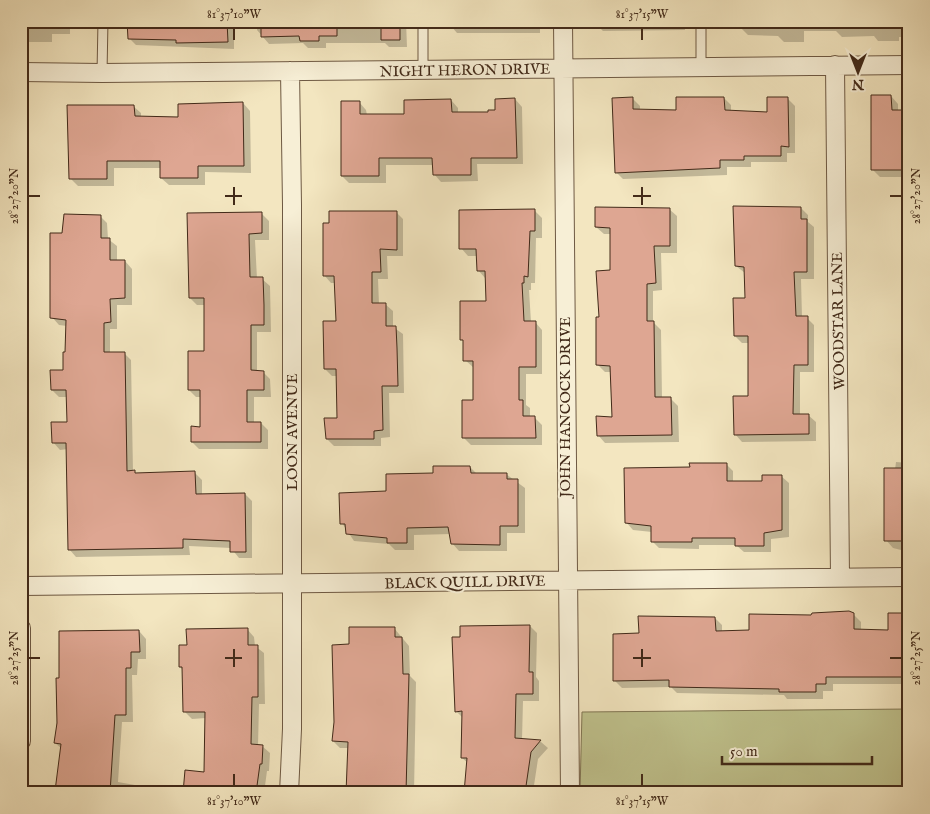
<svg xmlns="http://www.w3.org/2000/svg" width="930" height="814" font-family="'IM FELL English',serif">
  <rect width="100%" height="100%" fill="#f3e6c0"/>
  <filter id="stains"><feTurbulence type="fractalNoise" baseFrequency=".004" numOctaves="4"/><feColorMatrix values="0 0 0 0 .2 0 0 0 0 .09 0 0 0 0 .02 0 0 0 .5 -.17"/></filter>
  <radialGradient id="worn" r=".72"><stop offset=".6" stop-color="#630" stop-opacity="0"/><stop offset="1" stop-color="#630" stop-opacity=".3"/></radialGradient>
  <!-- green -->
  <path fill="#c0c38e" stroke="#817654" d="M909 709V793H580L582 712Z"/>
  <!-- shadow -->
  <path fill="#0003" d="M21 21H70V34H52V42H21Z
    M129 21H234V49L136 45 129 38Z
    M257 21H406L407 47H389L385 43H326V48H308L303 43 269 44 257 30Z
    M450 21H540V33H457L451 26Z
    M596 21H684L685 30 603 31 596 24Z
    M741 21H909V37H899V41H878L874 36 842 37 836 31H804V42H784L778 36 748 35 741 28Z
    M891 96 898 104V111H909V177H880L873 170Z
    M632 98 640 106V110L677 111 724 98 731 105V111L769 113 787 98 795 106V153H787V162H751V167H727V175L623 179 616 172Z
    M515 99 522 107 523 164H477L478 181 441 182 434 174V165H386V183H349L342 176 359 102 366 110 367 115H405L451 100 458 108V113H489Z
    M243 103 250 111 251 173 205 172V185H169L161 178V168H114V186H78L70 178 133 106 141 113V118L180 119Z
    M801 208 808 215V222L814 227V279H801L802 317 807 318 814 325V372H800V415H808L816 422V441L742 442 735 434 750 397V343H742L735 336 746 300 745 273 736 266Z
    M669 209 677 216V253H661L662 290 653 291V322L661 330 662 398H670L678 406 679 442 605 443 598 435 614 418 611 372H605L598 365 600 318 611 272V234H604L596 227Z
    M535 211 542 218V238H536L535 283H531V290H529L531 322H535L542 330V374H526V405L530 408V418H535L542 425V445H471L464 438 474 401V368L465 360V342L462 339 487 302 485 278 478 270V256H468L461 248Z
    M396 212 403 219V256H387L388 279H378L379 304H385L393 311V327L403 334 404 393H389L390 437 381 438V446H334L327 439 339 419 337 376H332L325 369 338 322 335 283H331L324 275Z
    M262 214 269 221V240H255L257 279H262L270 286 271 332H257V372H263L270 379 271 397H254V423H261L268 430V449H199L192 442 201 428V397H196L189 390 206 352V305H197L190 298Z
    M100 216 107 223 108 239 117 246V261H125L132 269V305H117V329H110V353H124L131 360 133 472 137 474 195 473 202 480V495L245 494 252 501V558H239L231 548 189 546 190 555 76 557 69 549 68 449 60 450 53 442 68 424 67 397H59L52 390 64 371 67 326 59 325 52 317 64 235Z
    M896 462 909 463V552L893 548 886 540Z
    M726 464 733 471V482H764L781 476 789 483V537L771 539V552H744L736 545H699V549L659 548 652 541V532L633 530 626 522 691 468Z
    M470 467 477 474H506L525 488V533H507V551H459L452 543 451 534 414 535V550H395L389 544 354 541 342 523 388 492 434 474Z
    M853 614 861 622V631L889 632 909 614V684H833V691H823V699H787L784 695 677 693 671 687 622 688 614 680 640 634V617L701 620 715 618 722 625V632L750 631 813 617Z
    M530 626 537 633 536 677 539 681V701H523L522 740 541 742 548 748 538 759 533 792 535 793H466L468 763 462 758 463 718 456 711Z
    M394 628 409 646 410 676 416 682 414 793H328L329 785 348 787 349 748H340L333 741 350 645Z
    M247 629 254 637 255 646 264 653 265 704H259L258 746H262L270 753 269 771H267L264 793H184L205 774 206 718 192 719 184 711 183 670 180 667 188 646Z
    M139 631 146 639V659H138L137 675H132L133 722H122L118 782 135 785 142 793H58L56 791 62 749 55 743 60 679Z"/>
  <!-- building -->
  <path fill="#dea692" stroke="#422a19" d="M127 21H227L228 42 176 43V40L128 39Z
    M261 21H337V36H319V41H300L299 36 261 37Z
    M381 21H400V40H381Z
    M871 95H891L892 110H909V170H871Z
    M633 97V109L676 110V97H724L725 110 767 112V97H788L789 147 781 146V156H744V160H720V168L615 173 612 98Z
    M515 98 517 158H471V175H433L432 158H379V176H341V101H360V114H404V100L451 99 452 112H488V110H495V99Z
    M243 102 244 166H198V178H160V161H107V179H69L67 105H134L135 116 178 117V104Z
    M733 206 801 207V219H807V272H794L796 316H808V365H794L793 414H809V434L734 435 733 396H748V336H734L733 298H745L744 267 735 266Z
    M595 207 670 208V246H654L656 283 647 284V321H654L655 397H671L672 435 597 436 596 416 612 417 610 366 596 365V317H599L596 271 610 270V228L595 227Z
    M535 209V231H530L528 277 524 276V283H522L524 321H536V367H519V400H523V416H535L536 438H462V400H473V361H463V340H460V301H486L485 271H477L476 249H459V210Z
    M329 211H397V250L380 249 381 272H372V303H386V326H396L397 348 398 386H382L383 430 374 431V439H326L324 418H337L336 369H324L323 321H336L334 276H323V223H329Z
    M262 212V233L249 234 250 277H263L264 305V325H251V370L264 371V390H247V422H261V442H191V426L200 427V390H188V351H204V298H189L187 213Z
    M64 214 101 215V238H110V260H125V298L110 299 111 322 104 323V352H125L127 471 135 470V473L195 471 196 494 245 493 246 552H230V541L183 539V548L68 550 66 443H52L51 422H67L66 390H51L50 370H63V352H65L66 320 50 318V233H62Z
    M689 463H727V481H762V475H782V530L764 533V546H735V538H692V542H651V526L625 523 624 468 690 467Z
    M433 466H470L471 473H507V479H518V526H500V545L451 544 448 527 407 528V543H387V538L346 534 345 524H340L339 493 386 491V474L433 473Z
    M884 468H909V541H884Z
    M849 611 854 613V629L888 630V613H909V677H826V684H816V692H779V689L669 687V680L613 681V634L639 633 638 616 715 617 716 631 749 630V614L811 615 812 613Z
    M530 625 529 672H533V694H516L515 738 541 740 531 752 525 793H464L467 758H461L462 711 455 712 452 637H460V626Z
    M349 627H395V637H402L403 674H409L406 793H346L348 742 332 741 334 722 332 645 349 644Z
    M248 628V645H258V697H252L251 744 263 745 262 764H260L256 793H183L185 770 204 772 205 712H183L182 667H179V645H187L186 629Z
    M139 630 140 652H131V668H126V715H115L110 793 55 791 61 744 54 743 57 723 56 678H59V631Z"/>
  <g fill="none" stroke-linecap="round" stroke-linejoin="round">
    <!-- service casing -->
    <g stroke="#6e5943" stroke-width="11">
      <path id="service" d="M423 21V71
        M701 21V67
        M102 73 103 21"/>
    </g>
    <!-- minor casing -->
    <g stroke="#6e5943" stroke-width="20">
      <path id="minor" d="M563 21 570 793
        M835 65 840 577
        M21 72 102 73 909 65
        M21 586 909 577
        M21 628V741
        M289 793 292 729V205L290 71"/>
    </g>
    <!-- service -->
    <use href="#service" stroke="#f7efd6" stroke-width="9"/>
    <!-- minor -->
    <use href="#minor" stroke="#f7efd6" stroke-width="18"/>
  </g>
  <!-- ticks -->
  <path fill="none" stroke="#422a19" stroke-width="2" d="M234 28V40M642 28V40M234 187V205M642 187V205M28 196H40M225 196H242M633 196H651M890 196H902M234 649V667M642 649V667M28 658H40M225 658H242M633 658H651M890 658H902M234 774V786M642 774V786"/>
  <g text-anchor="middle" stroke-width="4" stroke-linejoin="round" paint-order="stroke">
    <!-- street labels -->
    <g font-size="15" fill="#422a19" stroke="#f7efd6">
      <text transform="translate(465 70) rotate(-1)" y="5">NIGHT HERON DRIVE</text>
      <text transform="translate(838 321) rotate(-91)" y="5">WOODSTAR LANE</text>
      <text transform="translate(565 407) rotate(-90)" y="5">JOHN HANCOCK DRIVE</text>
      <text transform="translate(292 432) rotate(-90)" y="5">LOON AVENUE</text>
      <text transform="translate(465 582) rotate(-1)" y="5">BLACK QUILL DRIVE</text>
    </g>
  </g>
  <!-- margin -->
  <rect width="930" height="814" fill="none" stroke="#f3e6c0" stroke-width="55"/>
  <!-- north arrow -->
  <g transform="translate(858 72) rotate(180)" stroke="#f7efd6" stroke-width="4" paint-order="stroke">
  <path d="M0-4L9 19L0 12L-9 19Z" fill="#422a19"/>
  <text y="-8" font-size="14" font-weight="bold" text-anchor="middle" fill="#422a19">N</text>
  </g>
  <!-- scale -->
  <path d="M722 756v8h150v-8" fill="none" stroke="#422a19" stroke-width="2.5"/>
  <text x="730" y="756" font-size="15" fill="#422a19" stroke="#f7efd6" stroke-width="4" paint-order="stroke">50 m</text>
  <rect x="28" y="28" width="874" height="758" fill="none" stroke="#422a19" stroke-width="2"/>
  <g font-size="12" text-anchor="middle" fill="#422a19">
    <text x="234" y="18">81°37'10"W</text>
    <text x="642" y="18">81°37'15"W</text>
    <text transform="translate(916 196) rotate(-90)" y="4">28°27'20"N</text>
    <text transform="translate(14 196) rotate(-90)" y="4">28°27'20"N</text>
    <text transform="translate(916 658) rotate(-90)" y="4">28°27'25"N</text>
    <text transform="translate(14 658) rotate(-90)" y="4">28°27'25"N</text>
    <text x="234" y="805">81°37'10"W</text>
    <text x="642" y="805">81°37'15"W</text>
  </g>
  <rect width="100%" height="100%" filter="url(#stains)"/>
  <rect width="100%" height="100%" fill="url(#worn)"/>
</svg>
